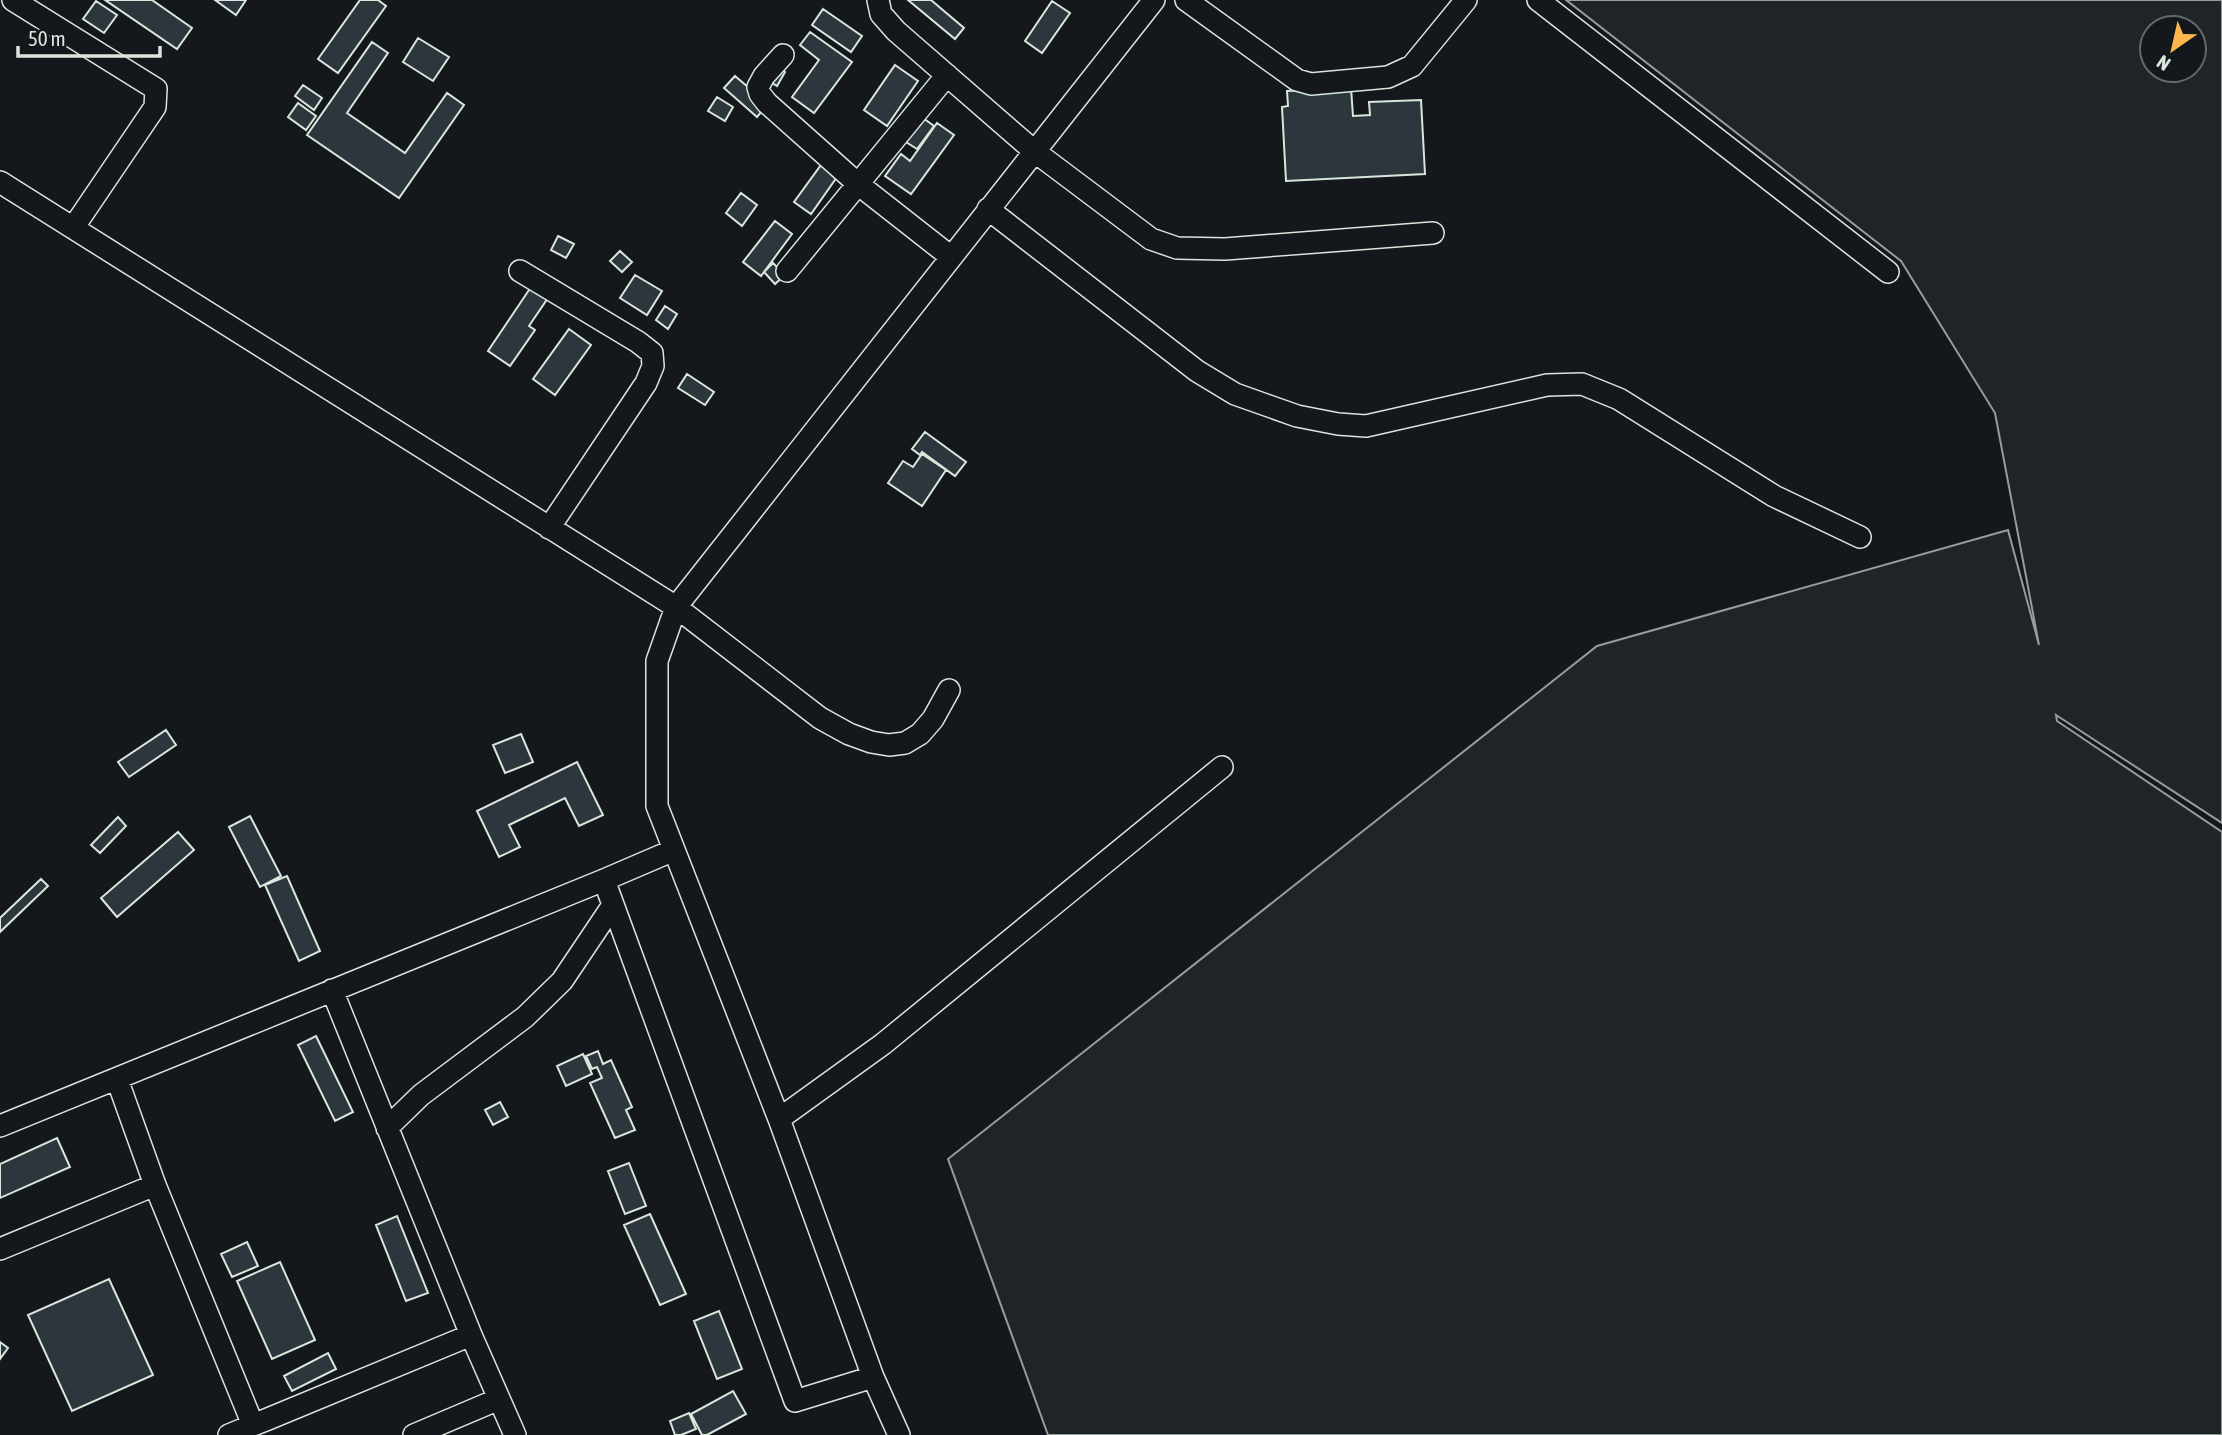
<svg xmlns="http://www.w3.org/2000/svg" width="2222" height="1435" font-family="'Asap Condensed',sans-serif">
  <rect width="100%" height="100%" fill="#14181c"/>
  <!-- green -->
  <path fill="#202428" stroke="#939e99" stroke-width="2" fill-rule="evenodd" d="M1566 0H2222V823L2056 715 2057 721 2222 832V1435H1048L948 1159 1597 646 2008 530 2039 645 1995 413 1901 261ZM2152 28H2194V70H2152Z"/>
  <!-- building -->
  <path fill="#2c363c" stroke="#d8e6dc" stroke-width="2" d="M105 0H152L192 28 177 49Z
    M215 0H246L236 15Z
    M360 0H378L386 6 338 73 318 59Z
    M908 0H931L964 28 955 39Z
    M96 1 117 15 104 33 83 19Z
    M1052 1 1070 13 1042 53 1025 41Z
    M823 9 862 36 851 52 812 25Z
    M810 32 852 62 814 113 792 97 819 60 800 45Z
    M418 38 449 57 433 81 403 62Z
    M372 42 388 53 347 113 405 153 447 93 464 105 399 198 307 135Z
    M895 65 918 81 887 126 864 110Z
    M777 67 785 72 777 86 769 81Z
    M735 76 768 104 757 117 724 88Z
    M303 85 322 98 314 110 295 96Z
    M1351 88 1353 116 1370 115 1369 102 1421 100 1425 174 1286 181 1282 107 1288 106 1287 91Z
    M717 97 733 107 725 121 708 111Z
    M298 103 316 116 306 130 288 117Z
    M923 118 934 126 917 149 906 142Z
    M937 123 954 135 911 194 885 176 901 154 910 161Z
    M821 165 837 177 811 214 794 202Z
    M741 193 757 205 742 226 726 213Z
    M775 221 792 234 761 276 743 262Z
    M558 236 574 244 566 258 551 250Z
    M620 251 632 262 622 272 610 261Z
    M773 263 785 275 775 284 764 272Z
    M635 275 662 291 647 315 620 298Z
    M535 281 552 292 529 326 535 330 510 366 488 351Z
    M665 306 677 314 668 329 656 320Z
    M569 329 591 345 555 395 533 379Z
    M687 374 714 392 705 405 678 388Z
    M925 432 966 462 955 476 922 452 920 455 912 449Z
    M922 454 946 470 922 506 888 483 903 461 913 467Z
    M166 730 176 745 129 777 118 762Z
    M521 734 533 762 505 773 493 745Z
    M577 762 603 815 579 826 565 798 509 825 520 847 499 857 477 811Z
    M250 816 281 876 260 887 229 827Z
    M118 817 126 826 100 853 91 845Z
    M178 832 194 850 117 917 101 898Z
    M287 876 320 951 299 961 265 885Z
    M41 879 48 886 0 932V918Z
    M316 1036 353 1112 335 1121 298 1045Z
    M598 1051 603 1064 611 1060 632 1107 626 1110 635 1130 615 1138 590 1083 602 1078 597 1067 592 1069 586 1056Z
    M583 1054 592 1074 566 1086 557 1066Z
    M500 1102 508 1117 493 1125 485 1110Z
    M57 1138 70 1167 0 1198V1164Z
    M629 1163 646 1206 625 1214 608 1171Z
    M650 1214 686 1294 660 1305 624 1225Z
    M397 1216 428 1293 406 1301 376 1225Z
    M247 1242 258 1266 232 1277 221 1254Z
    M280 1262 315 1340 272 1359 237 1281Z
    M109 1279 153 1375 72 1411 28 1315Z
    M719 1311 742 1369 717 1379 694 1321Z
    M0 1342 8 1348 0 1359Z
    M328 1353 336 1369 292 1391 284 1376Z
    M733 1391 746 1414 707 1435H702L691 1414Z
    M689 1413 696 1429 681 1435H675L670 1421Z"/>
  <g fill="none" stroke-linecap="round" stroke-linejoin="round">
    <!-- minor casing -->
    <g stroke="#d8e6dc" stroke-width="24">
      <path id="minor" d="M13 0 156 89 155 107 73 228
        M878 0 881 14 896 31 1034 151 1151 239 1177 248 1225 249 1433 233
        M1186 0 1297 80 1311 84 1388 77 1412 66 1466 0
        M1538 0 1888 272
        M783 55 764 76 758 87 760 94 767 103 858 184 951 257
        M0 182 676 607 820 718 849 734 871 742 889 745 905 743 920 734 933 719 949 690
        M988 209 1197 371 1235 394 1297 416 1338 424 1366 426 1547 385 1582 384 1619 399 1774 496 1860 537
        M520 271 638 342 652 353 653 366 646 383 549 528
        M787 271 947 75
        M604 880 795 1401 873 1377
        M117 1079 155 1185 253 1425 268 1419 471 1335 332 990
        M779 1119 883 1044 1222 767
        M0 1126 604 880 674 850
        M387 1128 421 1095 525 1017 562 981 613 905
        M0 1249 155 1185
        M471 1335 515 1435
        M229 1435 253 1425
        M414 1435 499 1399
        M899 1435 873 1377 779 1119 657 806V661L676 607 1154 0"/>
    </g>
    <!-- minor -->
    <use href="#minor" stroke="#14181c" stroke-width="21"/>
  </g>
  <!-- north arrow -->
  <g transform="translate(2173 49) rotate(214)"><circle r="33" fill="#14181c" stroke="#626a69" stroke-width="2"/>
  <path d="M0-5L12 26L0 18L-12 26Z" fill="#ffb74d"/>
  <text y="-10" font-size="19" font-weight="bold" text-anchor="middle" fill="#d8e6dc">N</text>
  </g>
  <!-- scale -->
  <path d="M18 46v10h142v-10" fill="none" stroke="#d8e6dc" stroke-width="3.5"/>
  <text x="28" y="46" font-size="21" fill="#d8e6dc" stroke="#14181c" stroke-width="5" paint-order="stroke">50 m</text>
</svg>
